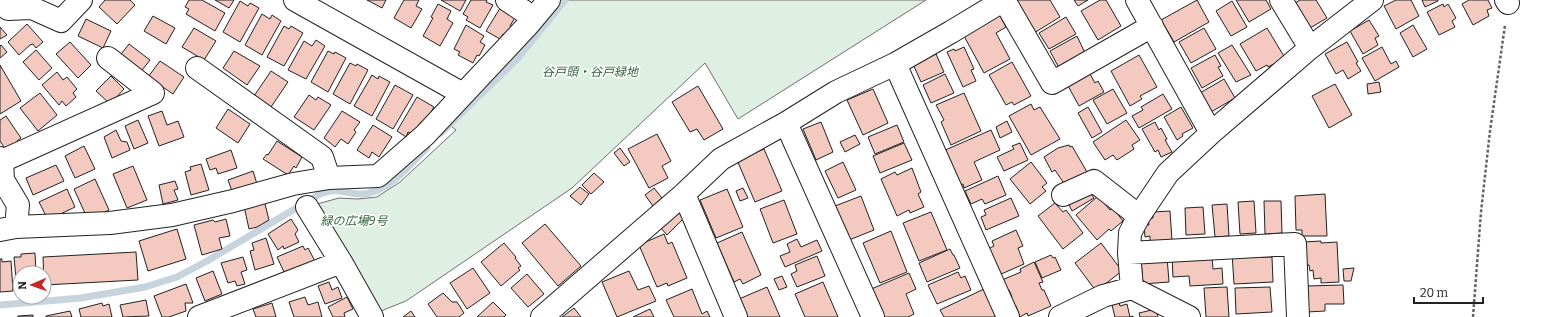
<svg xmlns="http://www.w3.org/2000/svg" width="1554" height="317" font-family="Bitter,'Noto Sans JP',serif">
  <rect width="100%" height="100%" fill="#fff"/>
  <!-- green -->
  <path fill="#e0efe3" stroke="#6f6f6f" d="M561 0H926L738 119 705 63 572 188 406 301 371 315 317 204 339 198 358 199 377 197 400 182 456 130 443 120Z"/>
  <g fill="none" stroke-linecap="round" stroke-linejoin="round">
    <!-- stream -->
    <path stroke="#c7d3dd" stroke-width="7" d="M441 133 517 59 565 0
      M0 305 81 298 145 287 177 277 207 261 320 194C340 186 344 195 362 194 389 193 409 165 427 148"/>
  </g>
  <!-- building -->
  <path fill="#f3c9c0" stroke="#222" d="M105 0H130L135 5 117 24 99 7Z
    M189 0H202L225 13 215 31 186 14 189 9 185 7Z
    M215 0H234L229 8Z
    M367 0H386L382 8Z
    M404 0H419L416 6 422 9 411 28 394 18Z
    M441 0H466L460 11Z
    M471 0H487L486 2 493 5 480 28 466 20 468 17 463 14Z
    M1016 0H1050L1060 17 1034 33Z
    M1074 0H1088L1078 6Z
    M1100 0H1106L1121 26 1098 40 1081 11Z
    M1197 0 1209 22 1174 42 1161 20Z
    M1236 0H1266L1271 9 1249 22Z
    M1300 0H1316L1327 18 1310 28 1295 3Z
    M1396 0H1411L1419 16 1396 29 1384 6Z
    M1422 0H1438V1L1425 7Z
    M1469 0H1488L1492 8 1487 10 1489 16 1473 25 1462 4Z
    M240 1 248 6 250 3 259 8 240 42 223 32Z
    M1232 1 1247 27 1231 36 1216 11Z
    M438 4 451 11 447 19 453 23 440 46 423 36 433 18 431 17Z
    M1443 4 1444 7 1448 4 1456 18 1452 21 1455 27 1439 35 1427 12Z
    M502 5 517 14 510 26 513 28 508 37 503 34 500 39 486 31Z
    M998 12 1006 27 996 33 1010 59 984 73 964 36Z
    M262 14 270 19 272 15 281 21 262 55 245 45Z
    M153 16 175 28 166 44 144 31Z
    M1066 17 1076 34 1049 49 1039 33Z
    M86 19 111 31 103 48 78 36Z
    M1369 20 1379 36 1375 38 1378 45 1363 54 1350 31Z
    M27 24 43 42 36 48 33 44 30 45 19 55 8 42Z
    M466 25 484 36 480 42 485 45 479 56 477 55 473 63 458 55 460 52 454 49Z
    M1413 25 1427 49 1413 57 1400 33Z
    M284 26 289 29 291 26 303 33 284 66 267 57Z
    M0 27 7 35 0 39Z
    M194 28 216 41 204 60 182 47Z
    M1204 28 1216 49 1191 63 1179 42Z
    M1267 28 1285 58 1268 67 1267 65 1256 71 1240 44Z
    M1077 36 1085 53 1059 68 1050 51Z
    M316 40 325 46 306 79 288 70 304 41 312 46Z
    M70 42 91 65 78 78 56 54Z
    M1347 42 1358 62 1356 63 1361 71 1348 79 1343 70 1336 74 1325 54Z
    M129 44 150 60 139 74 118 58Z
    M1 45 7 52 0 58V46Z
    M1232 45 1251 75 1236 82 1218 53Z
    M964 47 974 69 971 70 976 81 963 87 947 52 954 49 955 51Z
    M1382 47 1391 64 1396 61 1399 67 1375 81 1362 58Z
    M36 50 52 68 39 80 23 62Z
    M234 51 260 66 247 85 223 68Z
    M328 51 334 54 335 52 346 58 328 92 311 82Z
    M936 54 944 72 921 82 913 64Z
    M1139 55 1157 87 1140 96 1142 99 1130 106 1111 71Z
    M1215 55 1221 66 1218 67 1223 76 1202 88 1191 68Z
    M160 61 184 77 173 94 148 77Z
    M1012 62 1031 96 1014 105 1012 102 1006 105 989 75Z
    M350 63 356 66 357 64 368 70 350 104 333 94Z
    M0 65 21 101 0 114Z
    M271 71 288 82 271 107 254 96Z
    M57 72 63 80 67 77 77 89 73 93 76 97 66 106 62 101 59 105 42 85Z
    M1089 72 1095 83 1098 81 1104 92 1079 106 1067 84Z
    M945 74 954 93 931 103 923 85Z
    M372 75 378 79 379 76 390 82 372 116 354 106Z
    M111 76 124 89 110 104 96 91Z
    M1224 79 1235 98 1211 112 1200 93Z
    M1379 82 1381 92 1368 94 1367 84Z
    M1335 84 1352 115 1329 128 1312 96Z
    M395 85 413 95 393 129 376 119Z
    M698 86 723 129 704 140 697 129 690 132 672 102Z
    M873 89 888 123 863 135 847 100Z
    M1113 89 1127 113 1107 124 1093 100Z
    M40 93 57 115 38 131 20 108Z
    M964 93 981 131 951 145 941 122 944 120 936 105Z
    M1163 94 1172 109 1139 128 1132 116 1143 110 1141 107Z
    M309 95 316 100 318 97 331 105 314 130 294 117Z
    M417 97 434 107 424 124 421 122 413 135 408 132 406 137 397 131Z
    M1031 104 1034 110 1040 107 1060 139 1031 155 1009 116Z
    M1088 107 1102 132 1092 138 1078 113Z
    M1181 107 1193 128 1182 134 1183 136 1177 140 1164 117Z
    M228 109 250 124 238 143 216 128Z
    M162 111 167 125 178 121 184 137 159 146 148 116Z
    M342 111 360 122 354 130 356 132 348 144 341 139 335 147 324 138Z
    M6 116 21 138 17 141 21 147 9 155 0 141V120Z
    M138 120 148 143 134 149 125 126Z
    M1126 120 1140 140 1132 145 1134 149 1117 160 1113 155 1105 160 1093 142Z
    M1007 121 1012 132 1000 138 996 127Z
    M821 122 833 152 816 160 803 129Z
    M1155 122 1159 130 1161 128 1167 139 1165 140 1172 152 1161 157 1158 150 1155 152 1142 129Z
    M373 125 392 137 379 157 372 152 369 158 357 150Z
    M897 125 904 142 875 154 868 137Z
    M116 130 121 141 127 142 130 150 112 158 104 137Z
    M991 130 1000 150 974 162 982 180 964 188 963 184 960 185 943 151Z
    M657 134 671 161 662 166 668 178 649 188 628 149Z
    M855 135 860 144 845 152 840 142Z
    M277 141 302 157 296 168 294 166 288 175 263 159 267 154 268 155Z
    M904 143 912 160 880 173 873 156Z
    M1020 143 1028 160 1004 171 997 157 1014 149 1012 146Z
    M1069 145 1070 147 1072 146 1087 172 1065 185 1055 170 1052 172 1044 157 1058 148Z
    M84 146 95 169 75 178 65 156Z
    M620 148 630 162 624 166 614 153Z
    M764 149 782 191 755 202 737 160Z
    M231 150 237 168 218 174 216 168 210 170 206 159Z
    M843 162 856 190 838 198 825 171Z
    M1031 162 1047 183 1042 187 1046 191 1030 204 1010 179Z
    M201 164 209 190 191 195 185 172 191 170 190 167Z
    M56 165 64 181 33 195 26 178Z
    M133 166 147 200 127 208 113 174Z
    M912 168 921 192 918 194 924 207 910 213 909 210 897 216 881 179 895 172 897 175Z
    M253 171 257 184 233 194 228 180Z
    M594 173 604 182 591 194 582 185Z
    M998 176 1006 195 985 204 982 199 971 204 965 191Z
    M95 179 109 210 88 220 74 189Z
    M175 181 178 189 174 190 178 200 163 204 159 185Z
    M580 187 589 194 581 205 570 196Z
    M654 188 662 198 653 206 645 195Z
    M743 188 748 198 740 201 736 191Z
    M67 189 75 207 48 220 39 202Z
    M727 189 743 227 716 238 700 200Z
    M1089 191 1094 198 1072 211 1068 203Z
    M1325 194 1327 236H1302V230H1296L1295 196Z
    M861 196 874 230 849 240 835 206Z
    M1098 196 1110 210 1113 208 1123 221 1111 231 1109 229 1097 240 1076 215Z
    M1011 198 1019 216 986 230 981 217 986 215 984 210Z
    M264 200 269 220 257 227 249 229 244 206Z
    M784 200 797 234 773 243 760 209Z
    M1254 201 1256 233 1240 234 1238 202Z
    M1264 201H1281L1282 233 1265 234Z
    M1055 203 1063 212 1066 210 1083 233 1063 249 1038 216Z
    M1227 204 1229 236 1215 237 1212 205Z
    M1203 207 1205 234 1186 235 1185 208Z
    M677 209 685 217 667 235 659 226Z
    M1170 211 1172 241 1150 242V236L1145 237 1144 225H1149L1148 218H1153V212Z
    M931 212 947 250 919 261 903 223Z
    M226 219 230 236 219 238 222 249 202 255 194 225 213 220 215 222Z
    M291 219 298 230 295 234 299 242 284 249 283 246 278 250 268 234Z
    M545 224 581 266 558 286 522 243Z
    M177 229 186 259 148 271 139 241Z
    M1016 230 1023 246 1018 248 1024 264 999 275 988 249 994 246 992 241Z
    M891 231 907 272 880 283 863 243Z
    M742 232 761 275 743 284 740 279 734 282 717 243Z
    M664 234 668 244 672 242 687 278 668 286 667 283 657 287 639 245Z
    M266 238 274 264 255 270 250 251 254 250 252 243Z
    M797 239 801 247 817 240 822 251 785 267 780 256 790 252 787 244Z
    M1321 241V243L1337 242 1339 282 1321 283V278L1314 279 1313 270 1310 271 1309 265H1304L1303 242Z
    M504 243 516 257 515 258 521 266 518 268 520 270 501 286 481 262Z
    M1101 243 1122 271 1096 291 1075 263Z
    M303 246 305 250 308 248 315 261 284 272 277 257Z
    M950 249 953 255H954L960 268 927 282 919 263Z
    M136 252 138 280 44 285 43 257Z
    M35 253 36 273H20V290H17L14 257H21V254Z
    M1232 253 1260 255V257H1272L1273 282 1234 284Z
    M1051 255 1053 258 1055 257 1061 270 1042 278 1035 262Z
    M817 256 825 276 797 287 791 274 797 271 795 265Z
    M1212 256 1213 269 1222 268 1223 284 1190 286 1189 276 1173 277 1172 257Z
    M243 257 247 270 241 272 245 284 237 286 235 281 228 283 221 263Z
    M1167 257 1169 282 1143 284 1141 259Z
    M0 259H2V262L11 261 13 291 0 292Z
    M1034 262 1043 282 1039 283 1042 290H1044L1051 306 1028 316 1027 313 1020 317 1016 306 1011 307 1007 299 1012 297 1009 290 1007 291 1002 280 1021 272 1020 269Z
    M473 268 490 293 467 309 450 283Z
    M1354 268 1351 281H1344L1343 269Z
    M213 271 222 294 205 301 196 278Z
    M629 271 638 290 649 286 656 301 617 317 602 282Z
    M958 272 961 278 965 276 971 290 937 304 928 285Z
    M909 273 916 289 906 294 914 314 908 317H881L869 290Z
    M527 274 544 294 528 307 511 288Z
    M782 276 787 287 779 290 774 279Z
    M329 282 332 290 338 287 342 298 325 304 318 286Z
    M823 282 838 317H805L795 294Z
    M186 284 193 303H185L186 311 169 317H162L154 296Z
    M1343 285 1344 304H1325V311L1307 312 1306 286Z
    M767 287 780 317H747L739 299Z
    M1227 287 1229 317H1206L1204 288Z
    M1270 287 1272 312 1236 314 1235 288Z
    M986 288 999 317H944L940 310Z
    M692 289 702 314 707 311 710 317H674L666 300Z
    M443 293 452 302H457L464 313 459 317H437L428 304Z
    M305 297 308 305 318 302 322 317H294L289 302Z
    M347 297 353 309 344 313 345 317H333L328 307Z
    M146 300 149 316 123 317 120 305Z
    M493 302 506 315 504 317H477Z
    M102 303 103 306 109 304 112 317H81L79 309Z
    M272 303 276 317H256L253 309Z
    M1119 303 1120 306 1127 304 1130 317 1133 316V317H1115L1112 305Z
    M574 308 581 317H562Z
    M650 309 654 317H633Z
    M1156 309 1158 317H1140L1139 313Z
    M70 311 72 317H46V316Z
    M411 311 415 317H403Z
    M33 315V317H18V316Z"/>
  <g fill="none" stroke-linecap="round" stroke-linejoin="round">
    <!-- minor casing -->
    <g stroke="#222" stroke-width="24">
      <path id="minor" d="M295 0 463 94
        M507 0 534 18
        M1004 0 1052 83 1152 26
        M1137 0 1211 133
        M1281 0 1310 48
        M1506 0 1508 3
        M0 2 8 9 32 8 61 21 81 0
        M895 64 1008 317
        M197 68 322 157 329 178
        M786 123 873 317
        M0 158 2 161 3 180 18 205 16 227
        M2 161 153 93 108 58
        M684 194 736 317
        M1063 195 1094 181 1139 216
        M307 207 341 262 372 317
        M0 230 16 227 110 223 172 215 233 201 293 184 329 178 378 176 425 135 528 25 549 0
        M1129 253 1295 244 1298 317
        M1132 288 1189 317
        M199 317 341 262
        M542 317 684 194 721 159 786 123 836 92 895 64 951 32 1004 0
        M1060 317 1103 296 1132 288 1129 253 1130 233 1139 216 1168 173 1211 133 1310 48 1372 0"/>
    </g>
    <!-- path -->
    <path stroke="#646464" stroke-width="2.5" stroke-dasharray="3 2" stroke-linecap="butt" d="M1473 317 1481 212 1490 131 1505 25"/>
    <!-- minor -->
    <use href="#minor" stroke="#fff" stroke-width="22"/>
  </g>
  <g text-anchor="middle" stroke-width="3" stroke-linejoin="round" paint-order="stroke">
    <!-- park labels -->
    <g font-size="12" font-style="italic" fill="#2f5e38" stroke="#fff">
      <text x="590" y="76">谷戸頭・谷戸緑地</text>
      <text x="354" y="225">緑の広場9号</text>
    </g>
  </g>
  <!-- north arrow -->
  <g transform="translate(32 285) rotate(268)"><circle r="19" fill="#ffffff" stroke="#a7a7a7"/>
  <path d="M0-3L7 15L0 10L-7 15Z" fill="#c62828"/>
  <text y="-6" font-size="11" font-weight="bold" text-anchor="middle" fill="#222222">N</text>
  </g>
  <!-- scale -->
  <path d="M1414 297v6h69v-6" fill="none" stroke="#222222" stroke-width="2"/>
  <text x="1420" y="297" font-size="12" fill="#222222" stroke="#ffffff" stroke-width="3" paint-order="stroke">20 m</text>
</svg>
